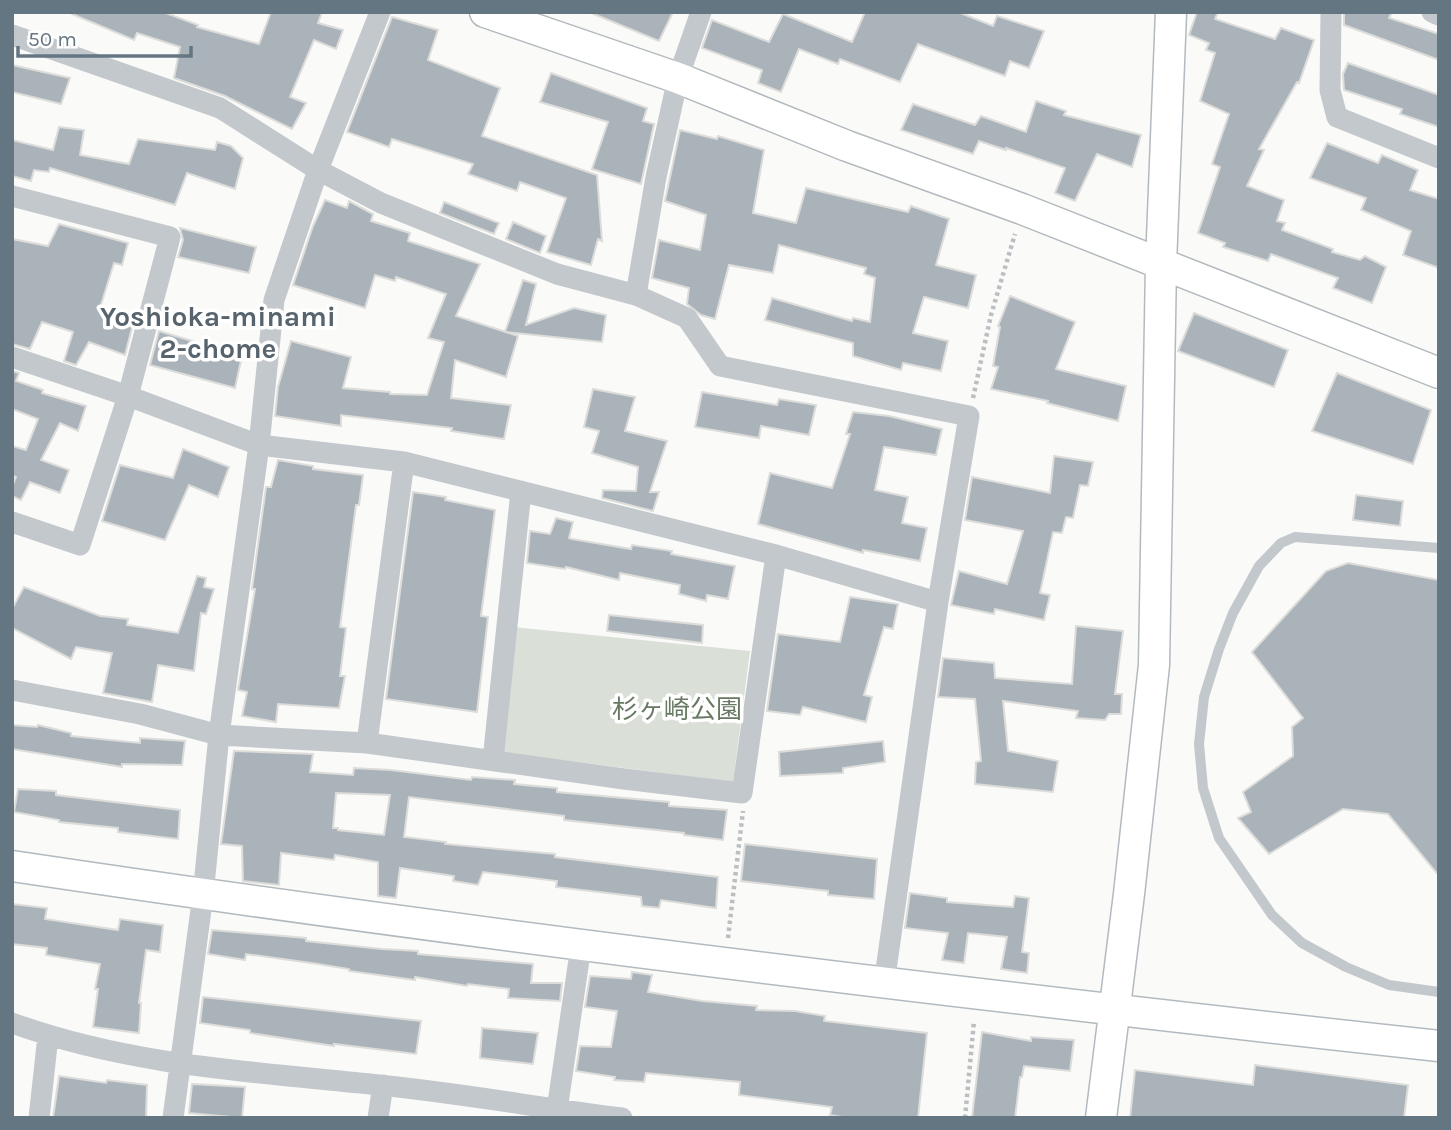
<svg xmlns="http://www.w3.org/2000/svg" width="1451" height="1130" font-family="Karla,'Noto Sans JP',sans-serif">
  <rect width="100%" height="100%" fill="#fafaf8"/>
  <!-- green -->
  <path fill="#dadfd7" d="M513 627 750 651 733 782 500 752Z"/>
  <!-- building -->
  <path fill="#aab3b9" stroke="#dcdcda" stroke-width="2" fill-rule="evenodd" d="M73 12H163L198 25 197 27 259 44 271 12H322L318 23 343 30 336 49 314 40 290 97 306 103 292 129 225 96 174 78 180 47 137 33 134 40 72 14Z
    M589 12H673L659 41Z
    M865 12H958L993 26 997 16 1044 31 1029 68 1010 61 1005 76 918 44 900 82 840 59 838 64 799 49 781 92 758 83 762 70 702 48 712 20 769 42 783 14 852 42Z
    M1197 12H1218L1215 19 1275 39 1281 28 1314 40 1299 83 1297 82 1259 149 1264 150 1247 186 1284 200 1277 221 1285 223 1282 230 1333 249 1332 252 1360 260 1365 256 1386 267 1372 303 1333 288 1338 278 1271 254 1268 261 1223 247 1225 243 1198 233 1220 167 1212 164 1229 114 1200 101 1215 53 1206 50 1209 43 1189 35Z
    M1344 12H1392L1389 18 1439 34V60L1344 25Z
    M392 17 438 30 428 60 500 88 482 136 597 175 602 241 598 239 591 265 547 252 566 198 520 182 517 191 468 174 473 164 392 139 389 147 347 132Z
    M1348 63 1439 95V127L1400 114 1402 109 1344 90 1343 74Z
    M12 65 70 78 61 104 12 92Z
    M551 73 647 108 643 121 654 124 641 184 592 169 608 122 540 102Z
    M1036 101 1066 111 1064 115 1141 135 1132 167 1097 154 1075 201 1055 193 1065 168 1006 148V150L979 141 973 154 901 130 913 104 975 125 981 116 1026 132Z
    M59 127 84 130 80 155 129 164 138 139 215 150 217 142 231 146 243 158 235 189 187 173 175 205 50 168 49 172 34 170 31 181 12 176V140L53 150Z
    M680 130 717 139 718 136 764 150 753 213 796 223 806 188 908 212 911 206 949 219 936 265 976 275 968 308 924 297 913 333 948 341 941 371 903 363 901 370 853 356V343L765 320 772 298 852 321 853 318 870 322 875 278 864 274 866 268 779 245 773 273 729 265 715 319 701 315 687 304 689 288 652 278 659 240 700 250 706 215 665 201Z
    M1327 143 1378 163 1382 155 1418 170 1410 190 1439 199V268L1403 255 1411 231 1361 210 1366 198 1310 178Z
    M325 200 347 208 349 201 373 214 371 221 410 233 408 241 480 264 456 316 518 336 506 377 455 360 451 398 511 405 504 439 451 431 452 428 341 415V426L275 416 278 387 291 341 351 357 343 388 390 392V394L427 395 444 342 428 338 446 294 396 277 395 281 375 275 365 308 293 285 313 226Z
    M444 202 499 223 494 234 440 213Z
    M513 222 546 236 540 253 506 239Z
    M59 224 128 243 122 265 114 263 100 308 121 315 119 320 133 324 125 355 89 342 76 365 64 361 73 332 42 322 30 349 12 344V239L48 246Z
    M180 228 256 247 249 273 178 257 183 240Z
    M523 280 536 284 526 325 574 308 606 315 602 342 505 332Z
    M1010 296 1075 322 1056 369 1126 386 1118 421 1047 403 1048 401 991 389 998 367 993 366 1000 327 998 326Z
    M1194 313 1288 350 1274 387 1178 351Z
    M159 331 242 356 235 388 150 365Z
    M12 371 19 373 16 381 43 390 42 393 86 406 78 431 60 423 41 460 69 470 60 493 30 482 21 500 12 496V487L16 477 12 475V446L26 450 38 419 12 409Z
    M1337 373 1431 410 1413 464 1312 431Z
    M593 389 635 397 625 431 667 441 650 492H659L653 511 602 498 603 490 636 491 638 467 592 453 599 431 584 427Z
    M702 392 777 405 779 399 816 405 809 435 761 426 759 438 695 427Z
    M853 412 889 416 942 429 936 455 884 447 875 490 908 497 902 523 927 528 920 561 863 550V553L758 524 770 473 832 488 850 434H846Z
    M183 449 229 467 218 497 189 485 165 540 102 521 120 465 173 478Z
    M1054 456 1093 462 1088 486 1080 485 1073 518 1066 517 1062 533 1053 532 1040 593 1050 595 1044 620 995 609 994 614 951 605 959 571 1007 584 1023 531 965 520 972 477 1050 493Z
    M278 460 313 466V469L363 475 359 505H356L340 627 346 628 340 676H345L339 708 278 704 276 722 242 716 247 692 238 690 255 589H252L266 487H271Z
    M413 492 446 497 445 500 495 510 481 616 488 617 477 712 386 699Z
    M1356 495 1403 501 1400 526 1353 520Z
    M556 518 573 522 569 538 572 539 631 549 632 545 672 551 671 554 735 566 728 599 707 595 706 601 679 594 680 585 620 573 619 580 566 567 565 569 527 563 530 531 550 534Z
    M1348 563 1439 580V876L1388 814 1343 809 1269 854 1238 818 1251 812 1243 792 1293 756 1292 727 1303 718 1252 652 1326 571Z
    M197 576 206 578 204 587 214 589 206 614 201 613 194 671 158 665 152 702 103 693 112 653 76 647 71 659 12 628V609L24 587 100 616 128 619 127 625 178 633Z
    M850 597 898 604 893 629 884 627 864 695 872 697 866 722 803 707 800 715 767 711 778 634 840 642Z
    M609 615 703 625 702 643 607 631Z
    M1076 626 1123 631 1115 694H1122L1121 714H1109L1105 720 1076 718 1078 711 1003 701 1008 751 1058 761 1053 792 975 784 976 762 981 761 975 699 938 697 943 658 994 663 995 678 1072 684Z
    M12 725 37 727 38 725 71 733V736L140 743V738L185 741 182 765 122 764V767L12 749Z
    M883 741 885 762 843 768V773L780 776 779 752Z
    M234 751 313 754 310 772 353 775 354 768 391 770 471 780 472 777 515 780 514 784 557 788V792L669 802V806L727 810 723 840 684 835V833L564 820V816L409 797 404 837 446 842 445 844 555 854V857L718 877 716 908 661 900 659 908 642 906 641 897 556 887 557 881 483 872 478 885 453 881 454 876 400 868 396 898 378 896V862L335 855 334 860 281 853 279 885 243 881 242 846 221 844ZM336 793 390 795 384 835 338 830V828H333Z
    M18 789 56 791V795L180 810 178 839 118 832V828L59 822V820L14 812Z
    M745 844 877 859 874 899 828 895V891L741 881Z
    M910 893 947 898V902L1013 907 1015 896 1029 898 1022 952 1029 953 1027 973 1001 969 1007 937 968 933 964 963 942 960 948 933 905 928Z
    M12 904 47 908 45 919 118 930 120 919 163 925 160 952 146 950 139 1003H141L139 1033 93 1027 98 989H95L100 964 46 955 47 948 12 944Z
    M212 930 306 938V941L382 949 418 951V954L533 964 531 983H562L560 1001 508 998 509 989 468 984 467 986 415 977V980L349 971V969L318 964 246 954 245 960 208 954Z
    M632 972 652 975 648 992 702 1001 757 1006 756 1010 795 1011 825 1016 824 1021 927 1033 918 1118H848L830 1115 832 1107 739 1095 740 1082 646 1073 644 1082 614 1080 615 1077 576 1071 580 1046 611 1047 617 1011 585 1007 590 976 631 979Z
    M203 997 421 1021 416 1054 334 1044V1046L250 1033V1030L200 1023Z
    M482 1028 538 1033 533 1064 480 1058Z
    M982 1032 1031 1041V1037L1074 1040 1070 1071 1024 1066 1022 1077H1020L1015 1118H972Z
    M1255 1065 1408 1085 1404 1118H1130L1135 1070 1253 1085Z
    M59 1076 106 1083 107 1080 147 1085 146 1118H53Z
    M192 1084 245 1087 242 1118 189 1113Z"/>
  <g fill="none" stroke-linecap="round" stroke-linejoin="round">
    <!-- secondary casing -->
    <g stroke="#b3babf" stroke-width="33">
      <path id="secondary" d="M485 12 678 78 847 146 1022 209 1439 373
        M12 866C486 937 962 994 1439 1046
        M1101 1118 1129 894 1154 665 1161 264 1171 12"/>
    </g>
    <!-- path -->
    <path stroke="#bbbfc2" stroke-width="4.5" stroke-dasharray="3.5 3.5" stroke-linecap="butt" d="M973 398 991 315 1015 234
      M728 938 743 811
      M965 1118 974 1021"/>
    <!-- lane -->
    <path stroke="#c3c8cc" stroke-width="10" d="M1439 548 1295 537 1281 543 1259 566 1233 613 1219 649 1204 697 1199 744 1203 788 1219 838 1272 915 1302 943 1346 967 1389 985 1439 992"/>
    <!-- street -->
    <path stroke="#c3c8cc" stroke-width="21" d="M1331 12 1330 90 1337 117 1439 158
      M1432 12 1439 15
      M12 35 220 108 318 170 381 203 557 274 636 295 687 318 720 366 969 416 938 602 884 984
      M12 196 170 237 128 396 80 545 12 522
      M636 295 656 177 678 78 701 12
      M12 357 128 396 259 445 404 462 776 555 938 602
      M12 690 140 714 219 735 367 743 624 779 742 793 776 555
      M367 743 404 462
      M493 760 521 491
      M12 1023C130 1066 256 1072 379 1085 460 1093 541 1108 622 1118
      M557 1110 581 946
      M39 1118 48 1036
      M173 1118 203 895 219 735 259 445 274 300 318 170 380 12
      M378 1118 383 1085"/>
    <!-- secondary -->
    <use href="#secondary" stroke="#fff" stroke-width="30"/>
  </g>
  <g text-anchor="middle" stroke-width="7" stroke-linejoin="round" paint-order="stroke">
    <!-- park labels -->
    <g font-size="26" fill="#687a64" stroke="#fff">
      <text x="677" y="718">杉ヶ崎公園</text>
    </g>
    <!-- neighbourhood labels -->
    <g font-size="28" font-weight="bold" fill="#57646e" stroke="#fff">
      <text x="218" y="326">Yoshioka-minami<tspan x="218" dy="32">2-chome</tspan></text>
    </g>
  </g>
  <!-- border -->
  <rect width="1451" height="1130" fill="none" stroke="#657683" stroke-width="28"/>
  <!-- scale -->
  <path d="M18 46v10h173v-10" fill="none" stroke="#657683" stroke-width="3.5"/>
  <text x="28" y="46" font-size="21" fill="#657683" stroke="#ffffff" stroke-width="5" paint-order="stroke">50 m</text>
</svg>
